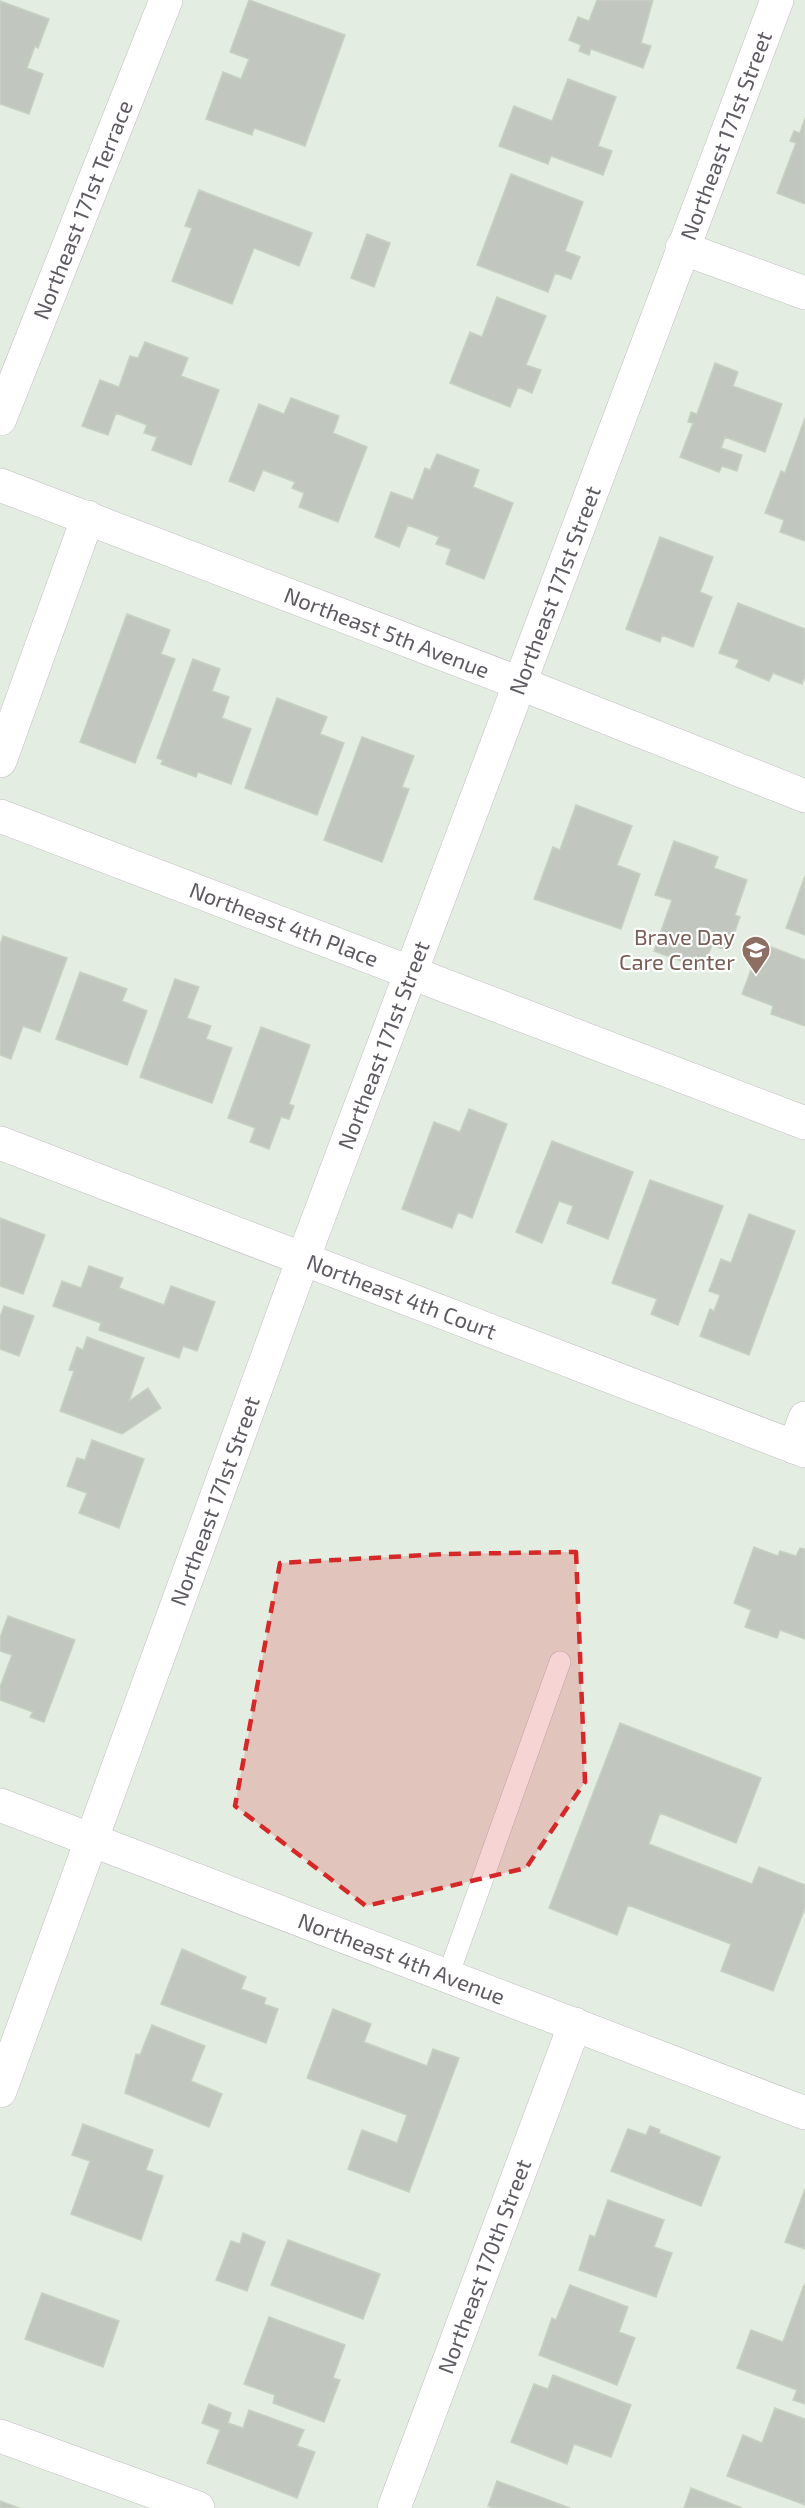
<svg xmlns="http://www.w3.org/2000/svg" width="805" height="2508" font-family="'Exo 2',sans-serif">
  <rect width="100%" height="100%" fill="#e4ede2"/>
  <!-- building -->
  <path fill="#c1c7be" stroke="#c6d1c1" stroke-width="1.5" d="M249 0 345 35 305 146 254 128 252 135 206 119 223 72 241 79 249 59 230 52Z
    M597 0H653L641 43 651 46 643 68 591 49 589 55 579 51 581 45 569 40 578 17 589 21Z
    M0 1 49 19 38 48 35 46 27 68 43 74 29 114 0 104Z
    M568 79 616 97 598 146 612 151 603 175 551 156 548 164 499 146 514 106 552 121Z
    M805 118V204L777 193 796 143 790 141 794 131 800 133Z
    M511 174 583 202 565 251 580 257 571 279 555 273 548 292 477 265Z
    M199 190 312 233 299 266 254 248 232 304 172 281 192 228 185 226Z
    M367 234 390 243 374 287 351 278Z
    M497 297 546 316 526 365 541 370 532 393 518 387 510 407 450 383 470 332 482 337Z
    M145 342 188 358 181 376 219 390 191 465 152 450 157 437 144 433 147 425 116 413 108 435 82 426 100 380 119 387 130 356 138 358Z
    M715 363 738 372 733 386 782 404 765 452 725 437 721 448 742 455 737 471 722 466 719 472 680 457 693 423 688 422 691 412 697 414Z
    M291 398 339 416 333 433 367 447 338 522 299 507 304 493 292 488 295 482 263 470 254 491 229 481 259 404 284 414Z
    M805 418V541L780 532 784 520 765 513 781 471 785 473Z
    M437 454 479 470 473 487 513 503 484 579 446 564 451 549 436 544 439 537 408 525 399 547 375 537 391 492 413 500 425 468 430 470Z
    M660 537 713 557 700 592 712 597 693 647 662 635 660 642 626 629Z
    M738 603 805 629V676L802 684 773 673 769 681 736 667 739 660 719 653Z
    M127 614 170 630 161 654 175 659 135 763 80 742Z
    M193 659 220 669 212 691 229 697 222 718 251 729 231 784 198 772 196 777 161 764 163 760 157 758Z
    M277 698 327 717 320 734 344 743 317 815 245 788Z
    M362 737 414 756 402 787 409 789 382 862 324 840Z
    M576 805 632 826 617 865 640 874 621 929 534 899 553 847 560 850Z
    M674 841 718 857 714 868 747 880 735 915 740 917 728 951 712 945 703 969 654 951 672 900 655 895Z
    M805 876V935L786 928Z
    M3 936 67 958 40 1032 23 1026 11 1059 0 1055V945Z
    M761 943 805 960V1026L771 1014 773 1006 742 994Z
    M80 972 127 989 122 1001 147 1011 127 1065 56 1039Z
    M175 979 199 987 187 1018 211 1026 206 1039 232 1048 212 1103 140 1077Z
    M261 1027 310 1045 289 1104 294 1106 289 1119 281 1117 269 1149 250 1142 255 1128 228 1118Z
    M469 1109 507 1124 472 1218 458 1212 452 1228 402 1209 434 1122 460 1132Z
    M552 1141 633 1172 608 1239 567 1223 573 1206 559 1201 542 1243 516 1232Z
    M650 1180 723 1206 678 1325 651 1314 657 1299 612 1283Z
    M749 1214 795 1231 749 1355 700 1336 710 1309 714 1311 720 1295 709 1291 721 1259 731 1263Z
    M0 1218 45 1235 23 1294 0 1286Z
    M89 1266 123 1278 119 1288 164 1305 171 1286 215 1302 197 1351 183 1346 179 1358 99 1330 101 1323 53 1306 62 1281 81 1288Z
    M4 1306 34 1316 19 1356 0 1349V1317Z
    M87 1337 144 1358 129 1401 148 1388 161 1408 122 1434 60 1411 74 1371 69 1370 77 1347 83 1350Z
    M92 1440 144 1459 119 1528 79 1513 87 1493 67 1486 77 1458 85 1460Z
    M754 1547 778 1556 780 1551 796 1556 800 1548 805 1549V1639L780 1630 777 1638 745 1627 751 1610 734 1603Z
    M8 1616 75 1640 44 1722 30 1717 33 1712 0 1700V1687L12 1655 0 1651V1638Z
    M620 1723 761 1778 736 1843 660 1813 649 1844 752 1884 759 1867 805 1885V1908L773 1991 721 1971 731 1944 628 1905 617 1935 549 1908Z
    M182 1949 246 1977 241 1989 266 1998 264 2004 278 2009 266 2043 161 2004Z
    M333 2009 371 2024 364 2042 427 2066 433 2049 459 2058 409 2192 348 2169 362 2130 397 2143 407 2115 307 2078Z
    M152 2025 205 2046 191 2081 222 2094 209 2127 125 2093 136 2054 140 2055Z
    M83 2124 153 2150 146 2170 163 2176 141 2240 71 2214 90 2161 72 2155Z
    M650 2126 660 2130 659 2133 720 2157 701 2206 611 2171 628 2129 646 2135Z
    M805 2189V2249L785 2242Z
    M608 2200 664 2220 654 2247 672 2253 656 2297 579 2270 590 2235 595 2237Z
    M243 2233 265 2242 247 2291 216 2280 231 2241 240 2244Z
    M288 2240 380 2274 363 2319 271 2285Z
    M570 2285 628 2307 619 2332 635 2338 617 2385 539 2355 552 2318 556 2320Z
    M804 2285H805V2404L793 2400 797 2390 737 2368 751 2330 783 2342Z
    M42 2293 119 2321 103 2367 25 2339Z
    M269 2317 345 2345 333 2378 340 2380 324 2422 273 2403 275 2395 244 2384Z
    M553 2375 631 2405 611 2457 574 2444 567 2464 511 2442 534 2384 548 2389Z
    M209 2404 231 2413 228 2423 243 2428 249 2410 304 2430 297 2446 315 2452 297 2498 207 2463 220 2430 202 2423Z
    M775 2408 805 2419V2505L727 2476 743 2435 762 2443Z
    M497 2481 570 2508H493L488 2506Z
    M691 2488 742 2508H684Z
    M0 2501 19 2508H0Z"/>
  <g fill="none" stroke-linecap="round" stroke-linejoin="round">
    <!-- service casing -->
    <g stroke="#c1bcc3" stroke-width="22">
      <path id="service" d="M448 1976 560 1662"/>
    </g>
    <!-- minor casing -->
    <g stroke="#c1bcc3" stroke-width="34">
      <g id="minor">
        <path d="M682 248 805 293"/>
        <path id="s1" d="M0 419 166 0"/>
        <path id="s2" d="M0 485 519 683 805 796"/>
        <path d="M0 761 88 517"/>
        <path id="s3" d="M0 816 805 1123"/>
        <path id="s4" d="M0 1143 805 1451"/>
        <path d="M794 1447 805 1418"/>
        <path id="s5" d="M0 1805 805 2113"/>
        <path id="s6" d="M0 2091 303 1259 777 0"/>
        <path d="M0 2436 198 2508"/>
        <path id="s7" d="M394 2508 575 2024"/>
      </g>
    </g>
    <!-- service -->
    <use href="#service" stroke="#fff" stroke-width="21"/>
    <!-- minor -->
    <use href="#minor" stroke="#fff" stroke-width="33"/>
  </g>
  <!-- marked area -->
  <path fill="#d62828" fill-opacity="0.2" stroke="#d62828" stroke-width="4.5" stroke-dasharray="12 8" stroke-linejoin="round" d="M576 1552 585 1782 526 1868 366 1906 235 1806 280 1563 445 1554Z"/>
  <!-- icons -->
  <defs>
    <g id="school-pin" transform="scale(1.5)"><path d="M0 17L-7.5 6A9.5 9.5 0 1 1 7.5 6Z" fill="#8d6e63" stroke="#fff"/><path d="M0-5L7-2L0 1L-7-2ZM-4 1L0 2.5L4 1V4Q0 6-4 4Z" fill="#fff"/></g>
  </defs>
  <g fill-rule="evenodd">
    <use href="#school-pin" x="756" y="950"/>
  </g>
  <g text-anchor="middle" stroke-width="4.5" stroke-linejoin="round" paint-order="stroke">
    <!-- street labels -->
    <g font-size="22" fill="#5f5a62" stroke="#fff">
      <text dy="8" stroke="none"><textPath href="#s6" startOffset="2086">Northeast 171st Street</textPath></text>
      <text dy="8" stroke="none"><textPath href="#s1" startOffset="225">Northeast 171st Terrace</textPath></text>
      <text dy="8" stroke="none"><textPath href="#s6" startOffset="1600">Northeast 171st Street</textPath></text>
      <text dy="8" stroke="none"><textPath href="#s2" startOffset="414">Northeast 5th Avenue</textPath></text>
      <text dy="8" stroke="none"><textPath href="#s3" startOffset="304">Northeast 4th Place</textPath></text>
      <text dy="8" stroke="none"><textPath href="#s6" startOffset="1114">Northeast 171st Street</textPath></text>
      <text dy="8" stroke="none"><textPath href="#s4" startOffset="430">Northeast 4th Court</textPath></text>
      <text dy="8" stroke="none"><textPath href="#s6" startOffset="628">Northeast 171st Street</textPath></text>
      <text dy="8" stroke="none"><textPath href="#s5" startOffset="430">Northeast 4th Avenue</textPath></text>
      <text dy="8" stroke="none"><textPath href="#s7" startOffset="258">Northeast 170th Street</textPath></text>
    </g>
    <!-- education labels -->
    <g font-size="22" fill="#785e54" stroke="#fff" text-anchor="end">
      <text x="735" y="945">Brave Day<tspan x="735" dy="25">Care Center</tspan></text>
    </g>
  </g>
</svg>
